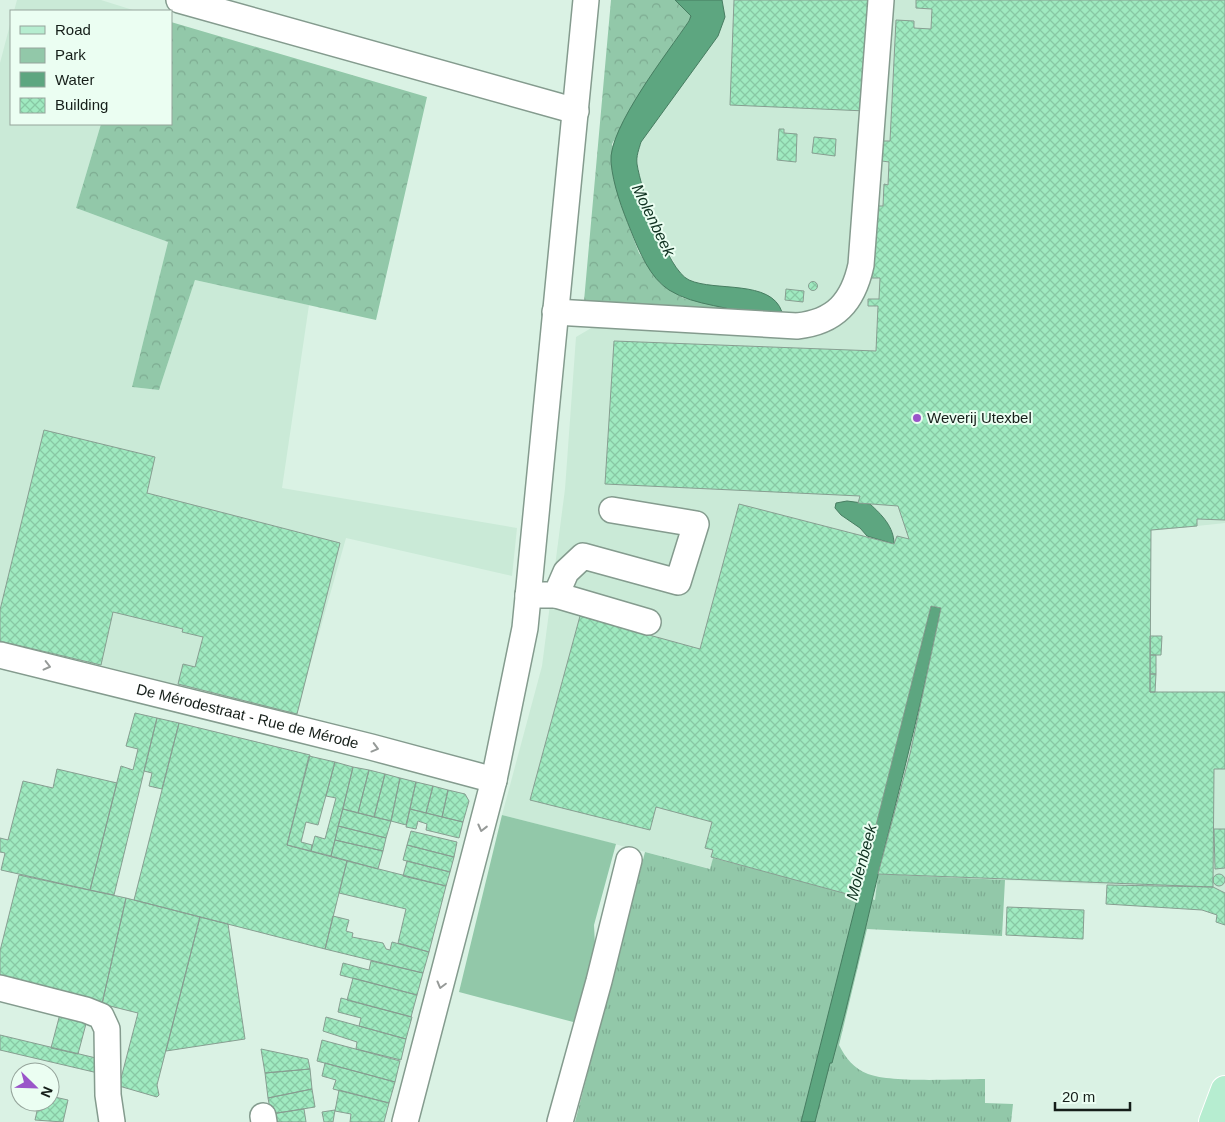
<svg xmlns="http://www.w3.org/2000/svg" width="1225" height="1122" font-family="Helvetica,sans-serif">
  <defs>
    <pattern id="grass-tufts" width="24" height="20" patternUnits="userSpaceOnUse" patternTransform="scale(1.25)"><rect width="24" height="20" fill="#92c8a9"/><path d="M3 7l-1-3M5 7V3M7 7l1-3M15 17l-1-3M17 17v-4M19 17l1-3" fill="none" stroke="#7dab91"/></pattern>
    <pattern id="forest-crowns" width="20" height="18" patternUnits="userSpaceOnUse" patternTransform="scale(1.25)"><rect width="20" height="18" fill="#92c8a9"/><path d="M2 6a3 3 0 1 1 6 0M12 15a3 3 0 1 1 6 0" fill="none" stroke="#7dab91"/></pattern>
    <pattern id="building-cross-hatch" width="8" height="8" patternUnits="userSpaceOnUse" patternTransform="scale(1.25)"><rect width="8" height="8" fill="#9feac0"/><path d="M0 0l8 8M0 8l8-8" fill="none" stroke="#88c8a4"/></pattern>
  </defs>
  <rect width="100%" height="100%" fill="#daf2e4"/>
  <!-- built -->
  <path fill="#caead7" d="M17 0H101L136 11H14Z
    M716 0H1225V523L1151 531 1150 692H1225V893L1151 887 878 874 875 900 713 858 711 869 502 815 542 666 565 489 576 337 681 275 658 232 644 195 637 162 638 153 641 142Z
    M11 21V124H101L76 208 168 242 132 387 159 390 195 280 309 305 282 488 517 528 512 576 346 538 294 722 0 646V63Z"/>
  <!-- grass -->
  <path fill="url(#grass-tufts)" d="M645 852 710 869 713 858 875 900 878 874 1005 880 1002 936 867 929 839 1045C845 1057 854 1069 868 1074 891 1083 958 1079 985 1079V1103L1013 1104 1011 1122H575Z"/>
  <!-- forest -->
  <path fill="url(#forest-crowns)" d="M611 0H675L692 16 639 96 612 144 625 216 639 253 660 283 683 298 742 310 584 301Z
    M171 22 427 97 376 320 195 280 159 390 132 387 168 242 76 208 101 124H171Z"/>
  <!-- green -->
  <path fill="#92c8a9" d="M502 815 616 844 594 925 595 945 577 1023 459 992Z"/>
  <!-- water -->
  <path fill="#5da680" stroke="#477d61" d="M675 0H722L725 17 718 36 641 142C639 149 636 156 637 164 641 189 667 270 689 280 715 292 771 279 782 312L759 318C730 305 696 307 669 290 650 278 639 251 631 231 622 209 613 185 611 162 608 128 669 51 689 21L691 16Z
    M847 501 870 504C882 515 894 527 894 544L867 536 860 528 841 515 835 508 836 503Z
    M931 606 941 608C923 698 900 786 878 875 863 938 849 1001 832 1063H830L815 1122H801Z"/>
  <!-- building -->
  <path fill="url(#building-cross-hatch)" stroke="#879e91" d="M734 0H871L866 111 730 105Z
    M916 0H1225V520L1197 519V526L1151 530 1150 692H1225V769H1214L1213 887 878 874 910 754 941 608 931 606 858 897 711 857 713 850 705 848 712 822 656 807 650 830 530 800 580 616 700 649 739 504 894 544 897 536 909 539 898 506 858 503 860 496 605 484 614 341 876 351 878 306H868V299H879L880 278H871L874 206H883L884 184 888 185 889 162 882 161 883 141H890L896 20 914 21V28L931 29 932 9 916 8Z
    M779 129H784V133L797 134 796 162 777 160Z
    M814 137 836 139 835 156 812 153Z
    M808.5 286a4.5 4.5 0 1 1 9 0a4.5 4.5 0 1 1-9 0Z
    M786 289 804 291 803 302 785 300Z
    M44 430 155 457 147 493 340 543 297 714 178 684 183 664 195 667 203 637 182 632 183 629 113 612 101 665 0 641V610Z
    M1150 636H1162L1161 655H1150Z
    M1150 655H1156V674H1150Z
    M1150 674H1156L1155 692H1150Z
    M135 713 157 718 114 895 90 890 121 766 133 770 138 749 126 746Z
    M157 718 179 723 162 789 149 786 152 773 144 771Z
    M179 723 310 755 287 845 347 861 325 949 134 900Z
    M309 756 335 762 318 825 306 822 301 842 312 845 311 851 287 845Z
    M335 762 353 767 331 856 311 851 315 836 325 839 336 798 326 796Z
    M353 767 369 770 358 813 343 809Z
    M57 769 117 783 90 890 1 870 5 853 0 852V838L8 840 23 781 53 788Z
    M369 770 385 774 374 817 358 813Z
    M385 774 400 778 391 821 374 817Z
    M400 778 416 782 406 825 391 821Z
    M416 782 433 786 426 813 410 809Z
    M433 786 448 790 442 817 426 813Z
    M448 790 465 794 469 801 463 822 442 817Z
    M343 809 391 821 386 838 338 826Z
    M410 809 463 822 459 838 426 830 427 824 418 821 416 829 406 827Z
    M338 826 386 838 383 851 335 840Z
    M1214 829H1225V868L1215 869Z
    M411 831 457 842 454 857 407 845Z
    M335 840 383 851 378 869 331 856Z
    M407 845 454 857 450 872 403 860Z
    M347 861 446 886 429 952 398 943 406 909 339 893Z
    M407 861 450 872 446 886 403 876Z
    M1213 880a6 6 0 1 1 12 0a6 6 0 1 1-12 0Z
    M19 875 126 898 102 1004 0 979V951Z
    M1107 885 1213 887 1225 893V925L1216 922 1217 915 1202 910 1106 904Z
    M126 898 200 917 157 1085 159 1095 157 1097 119 1086 138 1013 102 1004Z
    M1007 907 1084 910 1083 939 1006 935Z
    M333 916 349 920 346 931 353 933 352 937 383 943 386 949 390 950 392 942 429 952 423 973 325 949Z
    M200 917 228 924 245 1039 166 1051Z
    M371 961 423 973 417 995 340 975 343 963 369 970Z
    M353 978 417 995 411 1017 347 1000Z
    M341 998 412 1017 406 1039 359 1026 361 1018 338 1012Z
    M60 1014 87 1020 78 1054 51 1048Z
    M326 1017 406 1039 401 1060 356 1049 357 1042 323 1031Z
    M0 1035 96 1058 98 1073 0 1050Z
    M322 1040 400 1061 395 1082 317 1061Z
    M261 1049 308 1059 310 1069 265 1073Z
    M325 1063 395 1082 389 1103 333 1089 336 1080 322 1076Z
    M310 1069 312 1089 268 1098 265 1073Z
    M312 1089 315 1107 271 1114 268 1098Z
    M339 1090 389 1103 384 1122H350L351 1114 335 1111Z
    M50 1096 68 1100 63 1122 35 1120 39 1102H50Z
    M304 1109 306 1122H272L271 1114Z
    M335 1110 333 1122H324L322 1112Z"/>
  <g fill="none" stroke-linecap="round" stroke-linejoin="round">
    <!-- minor casing -->
    <g stroke="#849b8e" stroke-width="28">
      <g id="minor">
        <path d="M179 0 576 111"/>
        <path d="M555 312 797 326C835 322 853 302 861 265L881 0"/>
        <path d="M528 595H556L566 572 583 556 678 582 696 524 612 510"/>
        <path d="M556 595 648 622"/>
        <path id="s1" d="M0 655 371 747 494 780"/>
        <path d="M0 988 86 1010 101 1016 107 1029 108 1095 112 1122"/>
        <path d="M263 1116 264 1122"/>
        <path d="M405 1122 494 780 525 628 586 0"/>
        <path d="M560 1122 599 981 629 860"/>
      </g>
    </g>
    <!-- major casing -->
    <g stroke="#fff" stroke-width="30">
      <path id="major" d="M1213 1122 1225 1090"/>
    </g>
    <!-- minor -->
    <use href="#minor" stroke="#fff" stroke-width="25"/>
    <!-- major -->
    <use href="#major" stroke="#b6edd0" stroke-width="28"/>
  </g>
  <!-- one-way arrows -->
  <defs><path id="oneway-chevron" d="M-2-3.5L2.5 0L-2 3.5" fill="none" stroke-width="1.6" stroke-linecap="round" stroke-linejoin="round" transform="scale(1.25)"/></defs>
  <g stroke="#969a98">
    <use href="#oneway-chevron" transform="translate(47 666) rotate(14)"/>
    <use href="#oneway-chevron" transform="translate(375 748) rotate(15)"/>
    <use href="#oneway-chevron" transform="translate(482 828) rotate(104)"/>
    <use href="#oneway-chevron" transform="translate(441 985) rotate(105)"/>
  </g>
  <!-- markers -->
  <circle fill="#9a55c9" stroke="#ebfef2" stroke-width="2" cx="917" cy="418" r="5"/>
  <g text-anchor="middle" stroke-width="4" stroke-linejoin="round" paint-order="stroke">
    <!-- poi labels -->
    <g font-size="15" fill="#151e19" stroke="#ebfef2" text-anchor="start">
      <text x="927" y="423">Weverij Utexbel</text>
    </g>
    <!-- street labels -->
    <g font-size="15" fill="#151e19" stroke="#ebfef2">
      <text dy="5" stroke="none"><textPath href="#s1" startOffset="255">De Mérodestraat - Rue de Mérode</textPath></text>
    </g>
    <!-- water labels -->
    <g font-size="16" font-style="italic" fill="#0f3120" stroke="#ebfef2">
      <text transform="translate(654 220) rotate(64)" y="6">Molenbeek</text>
      <text transform="translate(861 862) rotate(-75)" y="6">Molenbeek</text>
    </g>
  </g>
  <!-- legend -->
  <rect x="10" y="10" width="162" height="115" fill="#ebfef2" stroke="#95a49b"/>
  <rect x="20" y="26" width="25" height="8" fill="#b6edd0" stroke="#95a49b"/>
  <text x="55" y="35" font-size="15" fill="#151e19">Road</text>
  <rect x="20" y="48" width="25" height="15" fill="#92c8a9" stroke="#95a49b"/>
  <text x="55" y="60" font-size="15" fill="#151e19">Park</text>
  <rect x="20" y="72" width="25" height="15" fill="#5da680" stroke="#95a49b"/>
  <text x="55" y="85" font-size="15" fill="#151e19">Water</text>
  <rect x="20" y="98" width="25" height="15" fill="url(#building-cross-hatch)" stroke="#95a49b"/>
  <text x="55" y="110" font-size="15" fill="#151e19">Building</text>
  <!-- north arrow -->
  <g transform="translate(35 1087) rotate(113)"><circle r="24" fill="#ebfef2" stroke="#95a49b"/>
  <path d="M0-4L9 19L0 12L-9 19Z" fill="#9a55c9"/>
  <text y="-8" font-size="14" font-weight="bold" text-anchor="middle" fill="#151e19">N</text>
  </g>
  <!-- scale -->
  <path d="M1055 1102v8h75v-8" fill="none" stroke="#151e19" stroke-width="2.5"/>
  <text x="1062" y="1102" font-size="15" fill="#151e19" stroke="#ebfef2" stroke-width="4" paint-order="stroke">20 m</text>
</svg>
